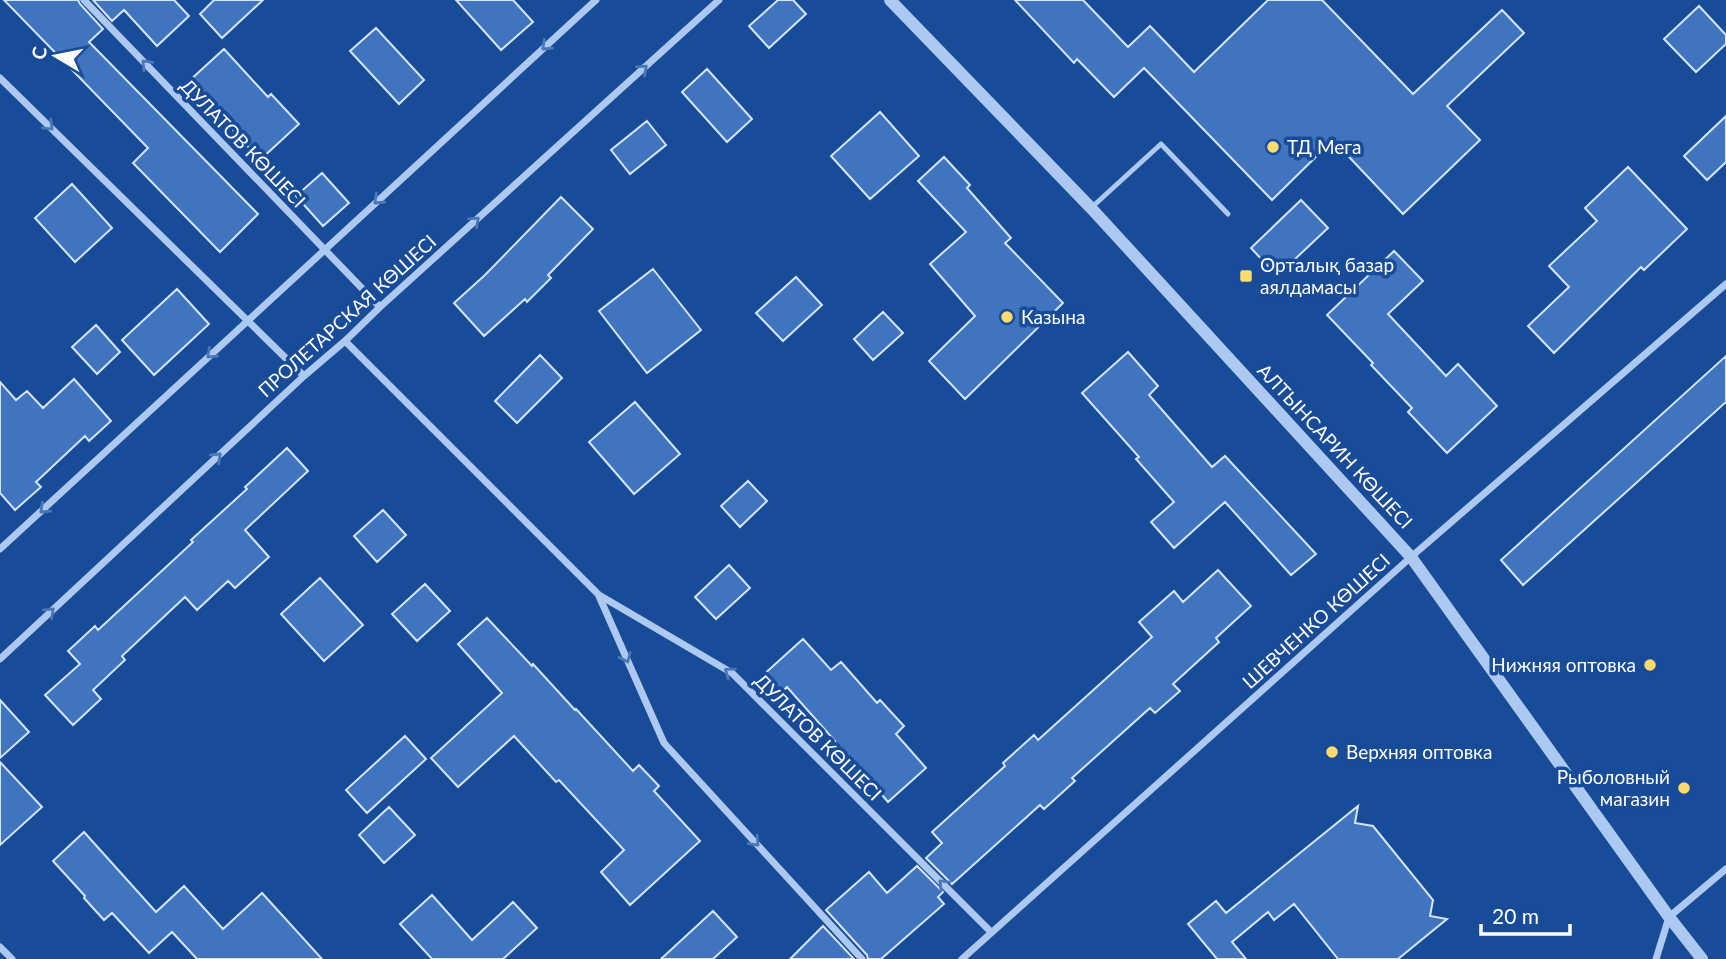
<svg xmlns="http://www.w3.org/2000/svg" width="1726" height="959" font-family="Lato,sans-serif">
  <rect width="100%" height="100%" fill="#184b98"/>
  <!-- building -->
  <path fill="#4174bf" stroke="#d4e4fc" stroke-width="2" d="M4 0H78L80 4 103 29 89 42 258 214 220 252 133 163 148 148Z
    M93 0H174L189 16 157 46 124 10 112 21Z
    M214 0H263L222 38 200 14Z
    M456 0H513L533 22 501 50Z
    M778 0H793L806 14 769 48 749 26Z
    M1015 0H1083L1128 47 1150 26 1194 72 1268 0H1322L1413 94 1502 10 1524 33 1447 106 1480 140 1403 214 1333 140 1272 200 1144 68 1114 97 1077 59 1074 63Z
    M1699 6 1726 35V44L1696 72 1664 39Z
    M376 28 424 80 399 104 350 51Z
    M224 49 268 97 271 94 299 124 260 160 189 81Z
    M707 69 752 119 727 142 682 92Z
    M880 112 919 156 870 199 831 156Z
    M1726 116V162L1707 180 1684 156Z
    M647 121 666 145 630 174 611 150Z
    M944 157 970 185 967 188 1011 238 1005 243 1063 303 965 399 929 361 975 316 930 264 966 232 918 181Z
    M1628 167 1687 229 1644 270 1641 267 1554 353 1528 326 1569 287 1549 266 1597 221 1585 208Z
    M322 173 349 203 323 226 296 196Z
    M72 184 112 228 75 262 35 218Z
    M561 197 593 229 548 275 551 278 527 302 525 299 484 336 454 303 485 275Z
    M1301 200 1328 228 1277 276 1251 248Z
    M1394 251 1423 281 1388 314 1446 376 1458 364 1497 406 1447 453 1408 412 1412 408 1371 365 1373 363 1327 315Z
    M653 269 701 330 647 373 599 311Z
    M796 277 822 305 783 341 756 313Z
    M177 289 209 324 154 375 122 340Z
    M883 312 903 333 873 360 854 339Z
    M96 325 120 352 97 374 72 347Z
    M1128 352 1158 386 1149 395 1212 467 1225 456 1316 554 1291 575 1225 502 1174 548 1151 522 1174 502 1136 459 1139 457 1082 393Z
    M540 355 562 378 517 423 495 401Z
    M1726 356V402L1523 585 1501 560Z
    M74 379 111 421 89 441 85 436 36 482 41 487 15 510 0 493V382L16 400 27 391 43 408Z
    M635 402 680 454 634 494 589 442Z
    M287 448 308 471 245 530 269 557 235 588 228 581 197 610 185 597 122 656 125 660 93 690 101 699 73 725 45 695 80 664 68 651 95 626 98 630 193 542 191 540 247 489 245 487Z
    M748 481 767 501 740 527 721 506Z
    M383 510 406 535 377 562 354 536Z
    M729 565 750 588 716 619 695 597Z
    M1218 570 1251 606 1216 638 1219 642 1173 684 1180 691 1155 713 1150 708 1072 778 1075 781 1044 809 1040 805 952 884 926 858 942 843 932 832 1005 766 1003 763 1034 735 1038 740 1152 637 1139 622 1174 591 1183 602Z
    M320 578 363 625 324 661 281 614Z
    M425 584 450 611 417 641 392 614Z
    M487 618 532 666 533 664 575 710 576 709 633 771 639 765 659 786 654 791 700 841 630 905 601 872 624 850 559 780 556 782 514 736 458 787 431 758 502 693 458 644Z
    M803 639 831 670 841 662 877 703 880 700 904 726 896 734 926 768 888 802 858 767 850 774 828 748 835 741 787 687 779 695 762 676Z
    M0 700 29 732 0 758Z
    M405 736 426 759 367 813 346 790Z
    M0 762 42 807 0 845Z
    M1358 806 1355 823 1373 826 1433 900 1430 916 1447 919 1398 959H1338L1294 904 1274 920 1268 912 1232 942 1246 959H1217L1188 924 1216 901 1226 913Z
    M389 807 415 835 384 863 359 835Z
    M84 832 156 912 184 886 223 929 262 893 322 959H197L172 932 149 953 112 913 104 920 84 898 85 896 53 861Z
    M917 866 943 892 938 897 944 904 881 959H868L867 955 826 910 869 872 887 893Z
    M432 895 472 940 513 902 537 928 503 959H432L400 924Z
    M713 911 737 937 713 959H661Z
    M823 926 854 959H790Z"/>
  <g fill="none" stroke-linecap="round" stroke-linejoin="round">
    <!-- service -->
    <path stroke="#adc9f1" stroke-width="5" d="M1091 208 1161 144 1228 214"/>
    <!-- minor -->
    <path stroke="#adc9f1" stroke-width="7" d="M84 0 380 307
      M0 78 304 376
      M345 341 599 595 732 673 991 932
      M0 549 596 0
      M599 596 664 743 862 959
      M0 659 304 376 345 341 380 307 719 0
      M0 947 12 959
      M962 959 1411 557 1726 284
      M1656 959 1669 917 1726 869"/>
    <!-- tertiary -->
    <path stroke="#adc9f1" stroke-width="12" d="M890 0 1091 208 1411 557 1669 917 1702 959"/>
  </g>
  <!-- one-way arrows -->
  <defs><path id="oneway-chevron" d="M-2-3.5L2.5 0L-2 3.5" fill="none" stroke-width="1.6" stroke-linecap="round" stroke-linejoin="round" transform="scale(1.75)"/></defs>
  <g stroke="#4c77b7">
    <use href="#oneway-chevron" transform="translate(546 46) rotate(137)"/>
    <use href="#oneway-chevron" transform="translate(146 64) rotate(-134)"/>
    <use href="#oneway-chevron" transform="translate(643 69) rotate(-42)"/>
    <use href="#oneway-chevron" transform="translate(49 126) rotate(44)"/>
    <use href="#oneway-chevron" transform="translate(378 200) rotate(137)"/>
    <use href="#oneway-chevron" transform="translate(475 221) rotate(-42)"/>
    <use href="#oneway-chevron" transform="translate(211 354) rotate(137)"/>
    <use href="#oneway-chevron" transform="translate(217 457) rotate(-43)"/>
    <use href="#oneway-chevron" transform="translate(44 509) rotate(137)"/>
    <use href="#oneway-chevron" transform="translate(50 612) rotate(-43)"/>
    <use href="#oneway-chevron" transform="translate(626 658) rotate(66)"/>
    <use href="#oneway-chevron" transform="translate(729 672) rotate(-144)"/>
    <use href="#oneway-chevron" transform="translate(755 842) rotate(47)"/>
    <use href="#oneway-chevron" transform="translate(943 884) rotate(-135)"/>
  </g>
  <!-- markers -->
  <g fill="#ffdb6d" stroke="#184b98" stroke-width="2.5">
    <circle cx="1273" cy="147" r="7"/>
    <rect x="1239" y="269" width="14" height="14" rx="3.5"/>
    <circle cx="1007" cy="317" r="7"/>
    <circle cx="1650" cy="665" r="7"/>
    <circle cx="1332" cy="752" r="7"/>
    <circle cx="1684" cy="788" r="7"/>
  </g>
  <g text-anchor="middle" stroke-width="7" stroke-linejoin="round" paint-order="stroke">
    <!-- street labels -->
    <g font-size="19" fill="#fff" stroke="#184b98">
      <text transform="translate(243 143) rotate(46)" y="7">ДУЛАТОВ КӨШЕСІ</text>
      <text transform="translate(347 316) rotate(-42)" y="7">ПРОЛЕТАРСКАЯ КӨШЕСІ</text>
      <text transform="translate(1335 446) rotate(47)" y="7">АЛТЫНСАРИН КӨШЕСІ</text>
      <text transform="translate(1316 621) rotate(-42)" y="7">ШЕВЧЕНКО КӨШЕСІ</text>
      <text transform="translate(818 737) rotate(45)" y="7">ДУЛАТОВ КӨШЕСІ</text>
    </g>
    <!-- poi labels -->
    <g font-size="19" fill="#fff" stroke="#184b98" text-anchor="start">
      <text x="1287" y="154">ТД Мега</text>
      <text x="1260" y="272">Орталық базар<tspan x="1260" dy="22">аялдамасы</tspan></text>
      <text x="1021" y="324">Казына</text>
      <text x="1636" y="672" text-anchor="end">Нижняя оптовка</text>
      <text x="1346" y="759">Верхняя оптовка</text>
      <text x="1670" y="784" text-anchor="end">Рыболовный<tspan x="1670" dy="22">магазин</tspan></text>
    </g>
  </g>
  <!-- north arrow -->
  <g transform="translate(56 56) rotate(280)" stroke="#184b98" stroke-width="5" paint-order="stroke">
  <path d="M0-5L12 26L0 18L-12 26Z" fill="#ffffff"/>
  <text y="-10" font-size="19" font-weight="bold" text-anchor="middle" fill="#ffffff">С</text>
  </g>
  <!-- scale -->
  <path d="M1481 924v10h89v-10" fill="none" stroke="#ffffff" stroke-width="3.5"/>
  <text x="1492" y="924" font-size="21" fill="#ffffff" stroke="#184b98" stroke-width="5" paint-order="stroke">20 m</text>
</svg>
